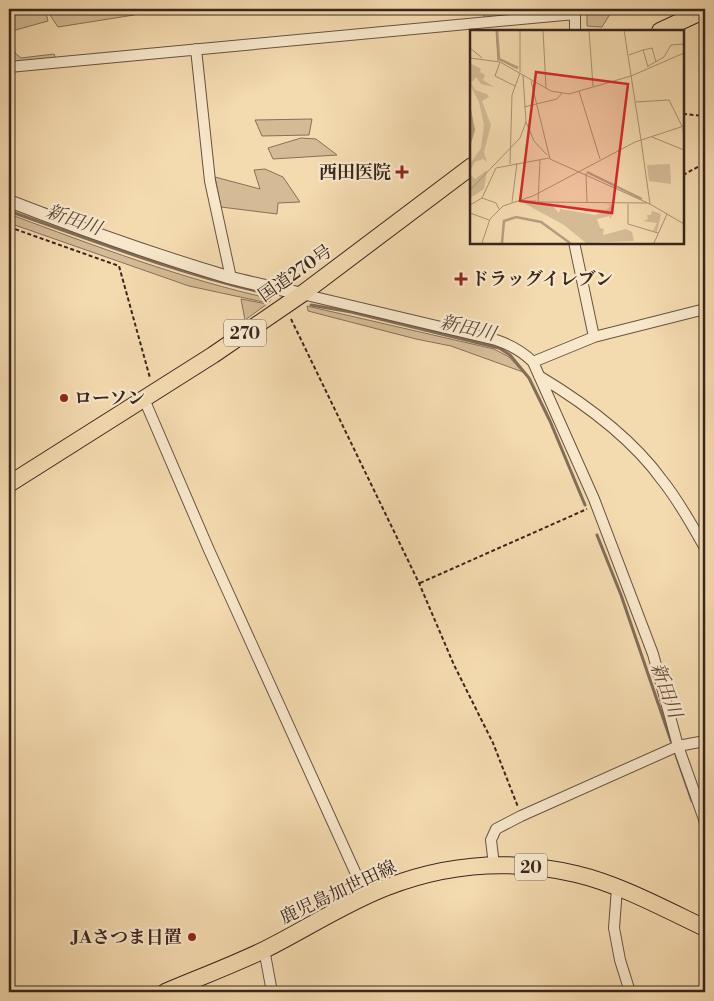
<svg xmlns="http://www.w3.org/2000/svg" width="714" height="1001" font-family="'Libre Bodoni','Noto Serif JP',serif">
  <rect width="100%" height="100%" fill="#f4daaf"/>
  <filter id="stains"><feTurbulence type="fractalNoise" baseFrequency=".004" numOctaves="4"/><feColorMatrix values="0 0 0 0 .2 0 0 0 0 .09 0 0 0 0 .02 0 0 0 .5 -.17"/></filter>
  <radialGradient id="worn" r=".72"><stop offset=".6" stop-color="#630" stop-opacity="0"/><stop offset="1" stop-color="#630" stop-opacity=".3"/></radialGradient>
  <!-- green -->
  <path fill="#d4bb96" stroke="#86705a" d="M9 9H45L48 21 12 31 15 53 21 58 54 54 56 59 9 62Z
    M46 9H66L68 11 83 13 102 9H129L134 15 58 27Z
    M483 9H523L524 12 484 18Z
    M587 9H613L602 27 587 26Z
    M312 119 309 135 262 136 255 120Z
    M301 138 316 139 337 155 273 159 268 148Z
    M265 169 283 177 300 202 278 203 277 214 221 207 215 177 260 189 254 170Z
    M9 214C95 246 182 279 272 299L268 303 189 286 9 223Z
    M241 299 267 304 245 320Z
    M307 306 494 349 509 357 523 372 451 346 416 339 308 311Z"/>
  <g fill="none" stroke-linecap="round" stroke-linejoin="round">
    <!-- stream -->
    <path stroke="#826d58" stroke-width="3" d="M9 211C96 242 183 275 273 295
      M311 305 351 312 499 348 510 355 529 378 550 421 585 505
      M597 535 621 595 671 741
      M676 755 692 801
      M700 821 705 837"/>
    <!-- minor casing -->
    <g stroke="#675342" stroke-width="12">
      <path id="minor" d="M196 49 210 181 231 278
        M9 67 575 14V31
        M574 242 594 337
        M302 294 496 340C511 345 522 351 533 362L594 499 653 654 678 746 705 822
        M533 362 594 337 705 309
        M539 376C584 403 631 437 662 480 679 501 692 525 705 548
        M144 399 209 550 366 896
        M494 865 491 840 496 829 521 816 678 746 705 741
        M617 888 614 928 620 960 630 992
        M264 949 272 992"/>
    </g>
    <!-- tertiary casing -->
    <g stroke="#675342" stroke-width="14">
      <path id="tertiary" d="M9 201C81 229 154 255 228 277 253 284 278 288 302 294"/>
    </g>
    <!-- primary casing -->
    <g stroke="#38261e" stroke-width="18">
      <path id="primary" d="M165 992C198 978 233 965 266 949 306 929 345 903 387 887 449 863 512 859 576 874 619 884 665 909 705 928"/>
    </g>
    <!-- trunk casing -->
    <g stroke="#38261e" stroke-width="18">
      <path id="trunk" d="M660 31 705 10
        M9 484 213 355 302 294 472 166"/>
    </g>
    <!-- path -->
    <path stroke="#38261e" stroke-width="2" stroke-dasharray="4 2.5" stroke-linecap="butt" d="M683 114 705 116
      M9 149 13 167 10 189
      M683 175 705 163
      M9 227 119 266 150 378
      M291 319 419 583 454 665 493 743 518 807
      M420 583 587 509"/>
    <!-- minor -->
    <use href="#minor" stroke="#f8e7cb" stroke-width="10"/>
    <!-- tertiary -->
    <use href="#tertiary" stroke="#f8e7cb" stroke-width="12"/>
    <!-- primary -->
    <use href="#primary" stroke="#f4daaf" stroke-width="16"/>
    <!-- trunk -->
    <use href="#trunk" stroke="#f4daaf" stroke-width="16"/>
  </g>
  <!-- markers -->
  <g fill="#8f2418" stroke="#f8e7cb" stroke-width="2">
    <path d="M399.5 164.5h5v5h5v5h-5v5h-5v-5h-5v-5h5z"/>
    <path d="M458.5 271.5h5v5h5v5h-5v5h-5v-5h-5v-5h5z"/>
    <circle cx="64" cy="398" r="5"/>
    <circle cx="192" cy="937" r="5"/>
  </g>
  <g text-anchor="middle" stroke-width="4.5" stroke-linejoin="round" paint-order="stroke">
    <!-- shield labels -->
    <g fill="#f8e7cb" stroke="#726052" stroke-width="1">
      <rect x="224" y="319.5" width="42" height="27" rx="4"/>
      <rect x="515" y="853.5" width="32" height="27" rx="4"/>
    </g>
    <g font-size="16" font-weight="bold" fill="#38261e">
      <text x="245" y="339">270</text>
      <text x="531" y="873">20</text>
    </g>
    <!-- poi labels -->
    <g font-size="18" font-weight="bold" fill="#38261e" stroke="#f8e7cb" text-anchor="end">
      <text x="391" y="178">西田医院</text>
      <text x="471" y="285" text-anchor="start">ドラッグイレブン</text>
      <text x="74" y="404" text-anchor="start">ローソン</text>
      <text x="182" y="943">JAさつま日置</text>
    </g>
    <!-- street labels -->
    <g font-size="18" fill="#38261e" stroke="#f8e7cb">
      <text transform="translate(295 273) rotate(-35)" y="6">国道270号</text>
      <text transform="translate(338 892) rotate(-25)" y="6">鹿児島加世田線</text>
    </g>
    <!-- water labels -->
    <g font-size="19" font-style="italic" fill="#5d4a3b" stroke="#f8e7cb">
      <text transform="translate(74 219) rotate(19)" y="7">新田川</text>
      <text transform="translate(468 327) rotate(13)" y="7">新田川</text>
      <text transform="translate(667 690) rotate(70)" y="7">新田川</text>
    </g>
  </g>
  <!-- overview -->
  <g transform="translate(470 30)">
    <rect width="214" height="214" fill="#f4daaf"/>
    <path d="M0 33 11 39 10 42 15 45 13 50 24 57 11 54 6 47 1 53 5 60 17 64 19 67 12 71 21 95 14 122 17 132 13 129 5 132 0 141V134L11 118 14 95 9 72 0 55ZM200 134 201 154 179 151 177 135ZM17 140 14 159 0 168V144L5 149ZM55 170H66L67 174 74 175 80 173 89 183 90 179 125 185 134 182 125 179 136 180 141 176 135 174 143 175 141 189 139 186 127 189 130 198 134 199 133 205 156 199 162 202 164 211 116 213 94 195 52 172ZM182 181 191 184 187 202 183 201 187 193 173 191 178 189 177 185H181Z" fill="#d4bb96"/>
    <path d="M0 74 5 100 0 117Z" fill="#b49d7e"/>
    <path fill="none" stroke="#b49d7e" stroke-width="2.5" d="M27 0 29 29 48 38M117 142 172 169M32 213 34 191 46 187 71 192 100 213"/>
    <path fill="none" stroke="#a99275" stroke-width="1" d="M26 0 28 31M50 0V42M73 0 76 58M119 0 123 56M154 0 171 110M0 18 12 28M173 20 182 18 186 32M159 25 173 20 178 37M0 28 30 32 81 61 99 64 161 46 214 23M30 32 25 46 45 56M178 36 194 27 201 15 214 14M61 51 80 129 180 174M109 61 130 129M166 72 199 70 212 96M54 77 87 69 92 63M56 92 64 111 77 125M213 98 214 114M182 107 214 120M171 110 180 174 197 184 184 213M70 130 68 172 177 173M40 134 42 65 50 43M116 143 117 173M0 160 50 108 56 92 53 45M12 168 26 138 79 128M42 172 47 133M158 174V194L188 203M0 175 12 168 26 173 29 179M0 183 19 190M197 184 214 194M12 213 20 189 33 176 63 166 165 112 214 96"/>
    <path fill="#d62828" fill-opacity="0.15" stroke="#d62828" stroke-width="2.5" d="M66 42 158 54 142 183 50 171Z"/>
    <rect width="214" height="214" fill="none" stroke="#38261e" stroke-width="2.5"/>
  </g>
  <!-- margin -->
  <rect width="714" height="1001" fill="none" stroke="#f4daaf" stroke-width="30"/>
  <rect x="10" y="10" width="694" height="981" fill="none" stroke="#38261e" stroke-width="2.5"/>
  <rect x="15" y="15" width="684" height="971" fill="none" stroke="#38261e"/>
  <rect width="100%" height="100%" filter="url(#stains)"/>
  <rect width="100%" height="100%" fill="url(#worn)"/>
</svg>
